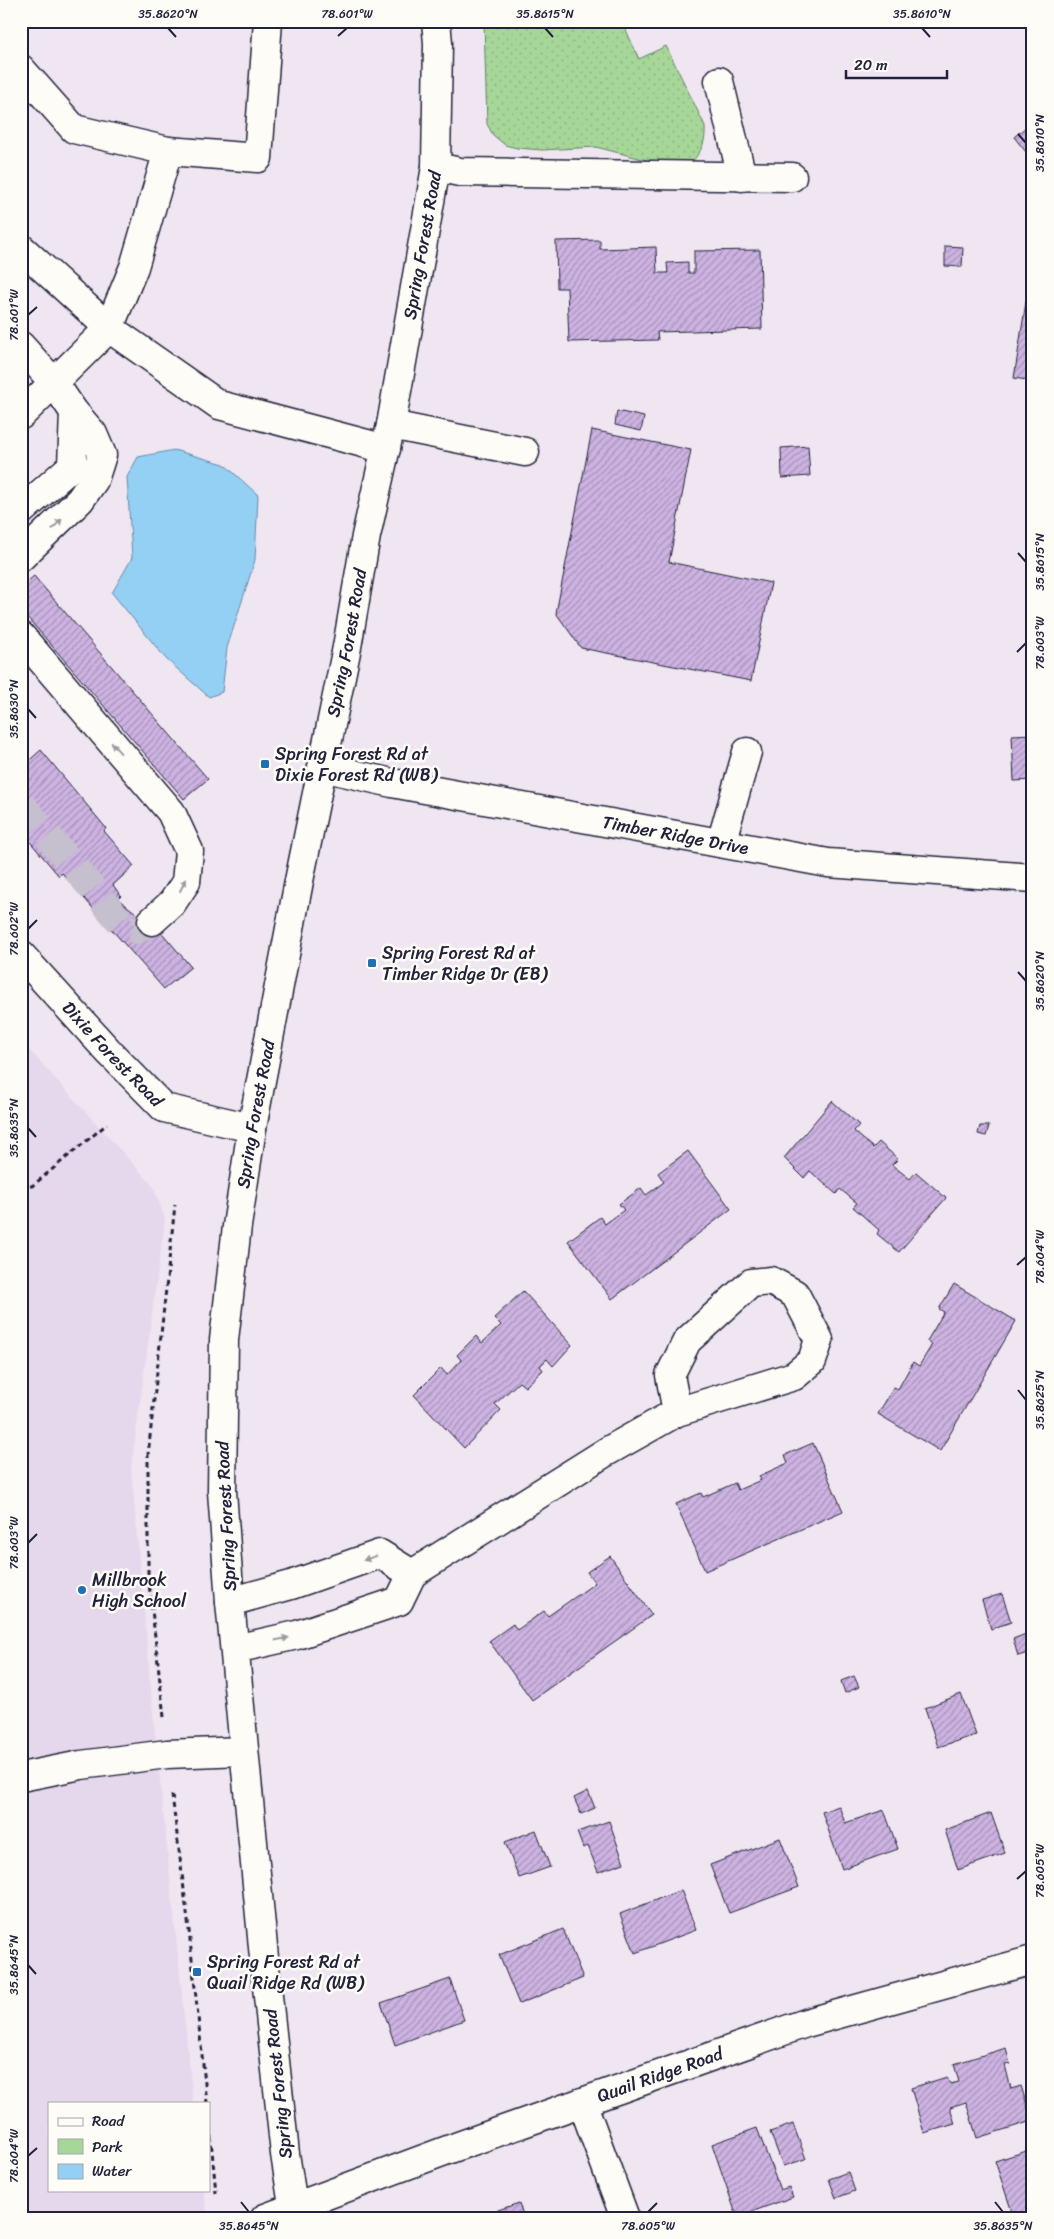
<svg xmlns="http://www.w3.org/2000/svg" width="1054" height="2239" font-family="Sriracha,sans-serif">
  <defs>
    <pattern id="green-dots" width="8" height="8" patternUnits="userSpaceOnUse" patternTransform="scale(1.25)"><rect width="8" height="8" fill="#a7d798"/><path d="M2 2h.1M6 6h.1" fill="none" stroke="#8fb884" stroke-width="1.8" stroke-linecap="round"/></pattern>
    <pattern id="building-hatch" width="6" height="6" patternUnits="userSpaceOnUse" patternTransform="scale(1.25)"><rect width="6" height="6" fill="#cdb3e2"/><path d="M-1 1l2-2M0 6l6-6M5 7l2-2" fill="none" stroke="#a691b8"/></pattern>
  </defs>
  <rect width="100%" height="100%" fill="#efe6f1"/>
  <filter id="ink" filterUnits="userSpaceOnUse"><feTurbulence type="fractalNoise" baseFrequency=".02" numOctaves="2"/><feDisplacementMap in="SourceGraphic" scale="10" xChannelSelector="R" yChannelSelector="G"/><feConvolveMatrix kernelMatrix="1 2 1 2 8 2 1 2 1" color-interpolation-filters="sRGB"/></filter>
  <g filter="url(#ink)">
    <!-- built -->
    <path fill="#e5d7ec" d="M21 1041 153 1186 165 1219 131 1468 153 1713 193 2103H49V2190H203L208 2218H21Z"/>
    <!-- green -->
    <path fill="url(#green-dots)" stroke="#647c6a" d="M484 21H622L639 59 666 46 705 126C706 142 702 150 692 162L658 163 596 147 542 150 517 148 505 145 493 135 487 124Z"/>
    <!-- water -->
    <path fill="#94cff4" stroke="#668aaa" d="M174 450 224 464 258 495 255 560 227 648 222 692 209 697 166 659 112 593 132 558 127 477 138 457Z"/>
    <!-- building -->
    <path fill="url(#building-hatch)" stroke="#22223b" d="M1026 127 1033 135V147L1026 152 1014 137Z
      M600 240V249L656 247 657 273H668L667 263 688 262V273H694V251L760 250 762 329 657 332 658 340 569 342 567 288H557L556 241Z
      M945 246 963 247 962 267 945 266Z
      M1033 257V381L1014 378Z
      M617 411 644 417 641 431 615 425Z
      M592 430 691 450 669 562 771 583 751 681 581 648 556 613Z
      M808 446 810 476 782 478 781 448Z
      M34 576 208 779 184 799 21 610V587Z
      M1033 734V780L1014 781 1012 735Z
      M41 750 106 828 104 831 134 866 113 885 121 896 118 899 163 934 191 967 164 989 62 873 59 876 21 831V764L23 766Z
      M832 1101 859 1125 854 1131 873 1148 879 1142 898 1159 892 1165 910 1179 916 1172 946 1198 899 1252 877 1234 879 1230 853 1207 857 1203 840 1189 836 1194 810 1171 804 1178 784 1158Z
      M980 1126H989L986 1136 978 1134Z
      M688 1151 731 1209 612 1299 568 1241 600 1217 605 1224 624 1210 619 1204 641 1188 646 1195 664 1182 658 1173Z
      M954 1284 1016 1321 940 1451 878 1414 894 1387 898 1389 913 1362 919 1366 930 1348 932 1344 927 1341 944 1312 939 1309Z
      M523 1291 572 1345 553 1366 547 1359 540 1366 543 1370 525 1387 519 1382 495 1404 501 1410 464 1448 414 1395 441 1368 447 1375 461 1360 457 1355 476 1336 482 1343 501 1325 494 1318Z
      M813 1443 843 1511 705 1571 676 1504 701 1493 703 1497 735 1483 738 1490 761 1480 759 1476 788 1463 785 1455Z
      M610 1556 652 1615 532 1700 489 1641 513 1624 517 1630 544 1611 548 1616 595 1583 587 1572Z
      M1002 1594 1011 1622 991 1629 982 1600Z
      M1026 1634 1031 1652 1018 1656 1013 1639Z
      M854 1676 859 1687 845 1693 841 1681Z
      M961 1694 976 1735 938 1747 925 1708Z
      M588 1791 595 1808 581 1814 574 1798Z
      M839 1806 845 1823 884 1810 898 1849 842 1869 822 1812Z
      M991 1813 1005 1853 958 1870 945 1830Z
      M609 1821 624 1863 598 1872 588 1846 583 1848 577 1832Z
      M536 1830 550 1867 519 1878 505 1842Z
      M780 1838 799 1887 729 1913 710 1865Z
      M681 1890 696 1930 635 1953 620 1914Z
      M563 1929 583 1978 519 2004 499 1955Z
      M450 1979 464 2020 395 2045 381 2003Z
      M1006 2048 1010 2064 1005 2065 1011 2089 1021 2086 1032 2121 977 2138 966 2102 950 2107 955 2124 924 2133 911 2088 947 2077 950 2084 959 2082 954 2064Z
      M793 2124 806 2159 783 2166 770 2132Z
      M757 2128 780 2190 789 2187 793 2197 737 2217 712 2144Z
      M1033 2149V2218H1014L995 2161Z
      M848 2172 855 2191 836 2198 829 2179Z
      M519 2203 524 2218H477V2217Z"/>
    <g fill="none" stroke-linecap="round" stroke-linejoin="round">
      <!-- minor-tunnel -->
      <path stroke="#c6bfcd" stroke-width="28" stroke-dasharray="28 14" stroke-linecap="butt" d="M21 804 122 924 137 930 152 921"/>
      <!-- minor casing -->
      <g stroke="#22223b" stroke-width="31">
        <g id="minor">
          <path d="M21 69 74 129 168 151 134 267 109 328 21 415"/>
          <path d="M719 81 742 177"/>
          <path d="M168 151 258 158 268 21"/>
          <path d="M436 167 460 172 792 177"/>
          <path d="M21 248 109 328 219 405 386 449"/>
          <path d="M21 346 55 384 74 412 93 434 102 455 94 480 80 500 21 557"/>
          <path d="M391 425 525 452"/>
          <path d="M21 511 72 466 74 412"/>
          <path d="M21 636 171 812 189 851 186 882 172 903 152 921"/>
          <path id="s1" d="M322 767 392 783 828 863 1033 878"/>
          <path d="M721 843 747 752"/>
          <path id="s2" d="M21 955 110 1053 164 1108 252 1128"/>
          <path d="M230 1602 291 1585 380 1554 412 1574"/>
          <path d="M235 1649 297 1635 399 1601 412 1574 606 1452 677 1412 794 1376 812 1361 819 1340 795 1294 771 1281 751 1283 687 1341 670 1375 677 1412"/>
          <path d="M21 1777 81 1765 167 1754 243 1751"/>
          <path d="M582 2102 625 2218"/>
          <path id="s3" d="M265 2218 461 2145 806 2023 1033 1960"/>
        </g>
      </g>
      <!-- major casing -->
      <g stroke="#22223b" stroke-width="31">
        <g id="major">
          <path id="s4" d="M295 2218 285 2154 265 1968 230 1602 222 1491 224 1340 237 1226 252 1128 299 881 347 647 366 536 391 425 436 167 438 43 436 21"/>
        </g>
      </g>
      <!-- path -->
      <path stroke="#22223b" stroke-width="3" stroke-dasharray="5 4" stroke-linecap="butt" d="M21 1186H32L107 1124
        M164 1717 148 1574V1455L175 1205
        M172 1795 188 1921 207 2103
        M209 2118 216 2193"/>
      <!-- minor -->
      <use href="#minor" stroke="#fdfcf7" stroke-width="28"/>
      <!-- major -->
      <use href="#major" stroke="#fdfcf7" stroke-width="28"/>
    </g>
    <!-- one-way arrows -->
    <defs><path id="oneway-solid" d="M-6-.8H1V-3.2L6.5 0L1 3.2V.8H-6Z" transform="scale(1.25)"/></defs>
    <g fill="#9a9aa2">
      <use href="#oneway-solid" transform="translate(57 524) rotate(-46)"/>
      <use href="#oneway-solid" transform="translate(116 748) rotate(-131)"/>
      <use href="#oneway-solid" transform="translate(183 885) rotate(-64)"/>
      <use href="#oneway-solid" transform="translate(370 1558) rotate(161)"/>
      <use href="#oneway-solid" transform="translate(282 1639) rotate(-12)"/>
    </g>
  </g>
  <!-- ticks -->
  <path fill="none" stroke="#22223b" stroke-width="2" d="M168 28 176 37M545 28 553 37M922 28 930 37M338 36 347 28M1018 134 1026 143M28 315 37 307M1018 553 1026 562M1017 652 1026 643M28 709 36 718M28 929 37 920M1018 972 1026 981M28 1128 36 1137M1017 1265 1026 1257M1018 1390 1026 1400M28 1543 37 1534M1017 1879 1026 1871M28 1965 36 1974M28 2156 37 2148M241 2202 249 2212M995 2202 1003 2212M648 2212 657 2203"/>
  <!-- markers -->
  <g fill="#1f6fb2" stroke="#fdfcf7" stroke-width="2">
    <rect x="260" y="759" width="10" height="10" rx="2.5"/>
    <rect x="367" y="958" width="10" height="10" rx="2.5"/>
    <circle cx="82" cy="1590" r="5"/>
    <rect x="192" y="1967" width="10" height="10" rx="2.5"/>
  </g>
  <g text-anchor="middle" stroke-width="5" stroke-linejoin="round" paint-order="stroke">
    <!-- street labels -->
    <g font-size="18" fill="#22223b" stroke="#fdfcf7">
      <text dy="6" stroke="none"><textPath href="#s4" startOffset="1995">Spring Forest Road</textPath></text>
      <text dy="6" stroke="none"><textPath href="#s4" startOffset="1590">Spring Forest Road</textPath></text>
      <text dy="6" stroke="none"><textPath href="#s1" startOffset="360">Timber Ridge Drive</textPath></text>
      <text dy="6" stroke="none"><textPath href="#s2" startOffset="135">Dixie Forest Road</textPath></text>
      <text dy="6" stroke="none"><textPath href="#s4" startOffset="1110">Spring Forest Road</textPath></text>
      <text transform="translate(226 1516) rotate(-93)" y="6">Spring Forest Road</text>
      <text dy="6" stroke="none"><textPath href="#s3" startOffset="420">Quail Ridge Road</textPath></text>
      <text transform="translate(278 2084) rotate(-96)" y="6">Spring Forest Road</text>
    </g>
    <!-- poi labels -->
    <g font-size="18" fill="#22223b" stroke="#fdfcf7" text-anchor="start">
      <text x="275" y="760">Spring Forest Rd at<tspan x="275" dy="21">Dixie Forest Rd (WB)</tspan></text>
      <text x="382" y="959">Spring Forest Rd at<tspan x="382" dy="21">Timber Ridge Dr (EB)</tspan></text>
      <text x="92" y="1586">Millbrook<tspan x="92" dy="21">High School</tspan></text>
      <text x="207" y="1968">Spring Forest Rd at<tspan x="207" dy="21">Quail Ridge Rd (WB)</tspan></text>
    </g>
  </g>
  <!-- margin -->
  <rect width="1054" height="2239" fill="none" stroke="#fdfcf7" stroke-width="55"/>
  <!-- legend -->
  <rect x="48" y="2102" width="162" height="90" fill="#fdfcf7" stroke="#a5a5ac"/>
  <rect x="58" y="2118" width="25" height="8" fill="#fdfcf7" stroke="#a5a5ac"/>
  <text x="92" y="2126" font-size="15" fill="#22223b">Road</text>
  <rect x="58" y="2139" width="25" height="15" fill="#a7d798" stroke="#a5a5ac"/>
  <text x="92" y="2152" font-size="15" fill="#22223b">Park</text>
  <rect x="58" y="2164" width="25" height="15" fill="#94cff4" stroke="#a5a5ac"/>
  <text x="92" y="2176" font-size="15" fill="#22223b">Water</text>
  <!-- scale -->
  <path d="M846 70v8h101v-8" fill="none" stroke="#22223b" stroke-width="2.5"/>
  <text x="854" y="70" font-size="15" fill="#22223b" stroke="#fdfcf7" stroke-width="4" paint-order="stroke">20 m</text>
  <rect x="28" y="28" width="998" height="2184" fill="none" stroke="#22223b" stroke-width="2"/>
  <g font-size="12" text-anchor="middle" fill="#22223b">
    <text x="168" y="18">35.8620°N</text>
    <text x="347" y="18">78.601°W</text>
    <text x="545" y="18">35.8615°N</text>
    <text x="922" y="18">35.8610°N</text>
    <text transform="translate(1040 143) rotate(-90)" y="4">35.8610°N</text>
    <text transform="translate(14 315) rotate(-90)" y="4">78.601°W</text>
    <text transform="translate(1040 562) rotate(-90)" y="4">35.8615°N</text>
    <text transform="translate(1040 643) rotate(-90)" y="4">78.603°W</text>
    <text transform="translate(14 709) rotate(-90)" y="4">35.8630°N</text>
    <text transform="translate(14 929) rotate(-90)" y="4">78.602°W</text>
    <text transform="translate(1040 981) rotate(-90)" y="4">35.8620°N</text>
    <text transform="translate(14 1128) rotate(-90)" y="4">35.8635°N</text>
    <text transform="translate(1040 1257) rotate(-90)" y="4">78.604°W</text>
    <text transform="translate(1040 1400) rotate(-90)" y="4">35.8625°N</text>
    <text transform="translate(14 1543) rotate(-90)" y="4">78.603°W</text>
    <text transform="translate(1040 1871) rotate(-90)" y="4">78.605°W</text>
    <text transform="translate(14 1965) rotate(-90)" y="4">35.8645°N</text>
    <text transform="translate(14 2156) rotate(-90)" y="4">78.604°W</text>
    <text x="249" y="2230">35.8645°N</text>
    <text x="648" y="2230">78.605°W</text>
    <text x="1003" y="2230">35.8635°N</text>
  </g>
</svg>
